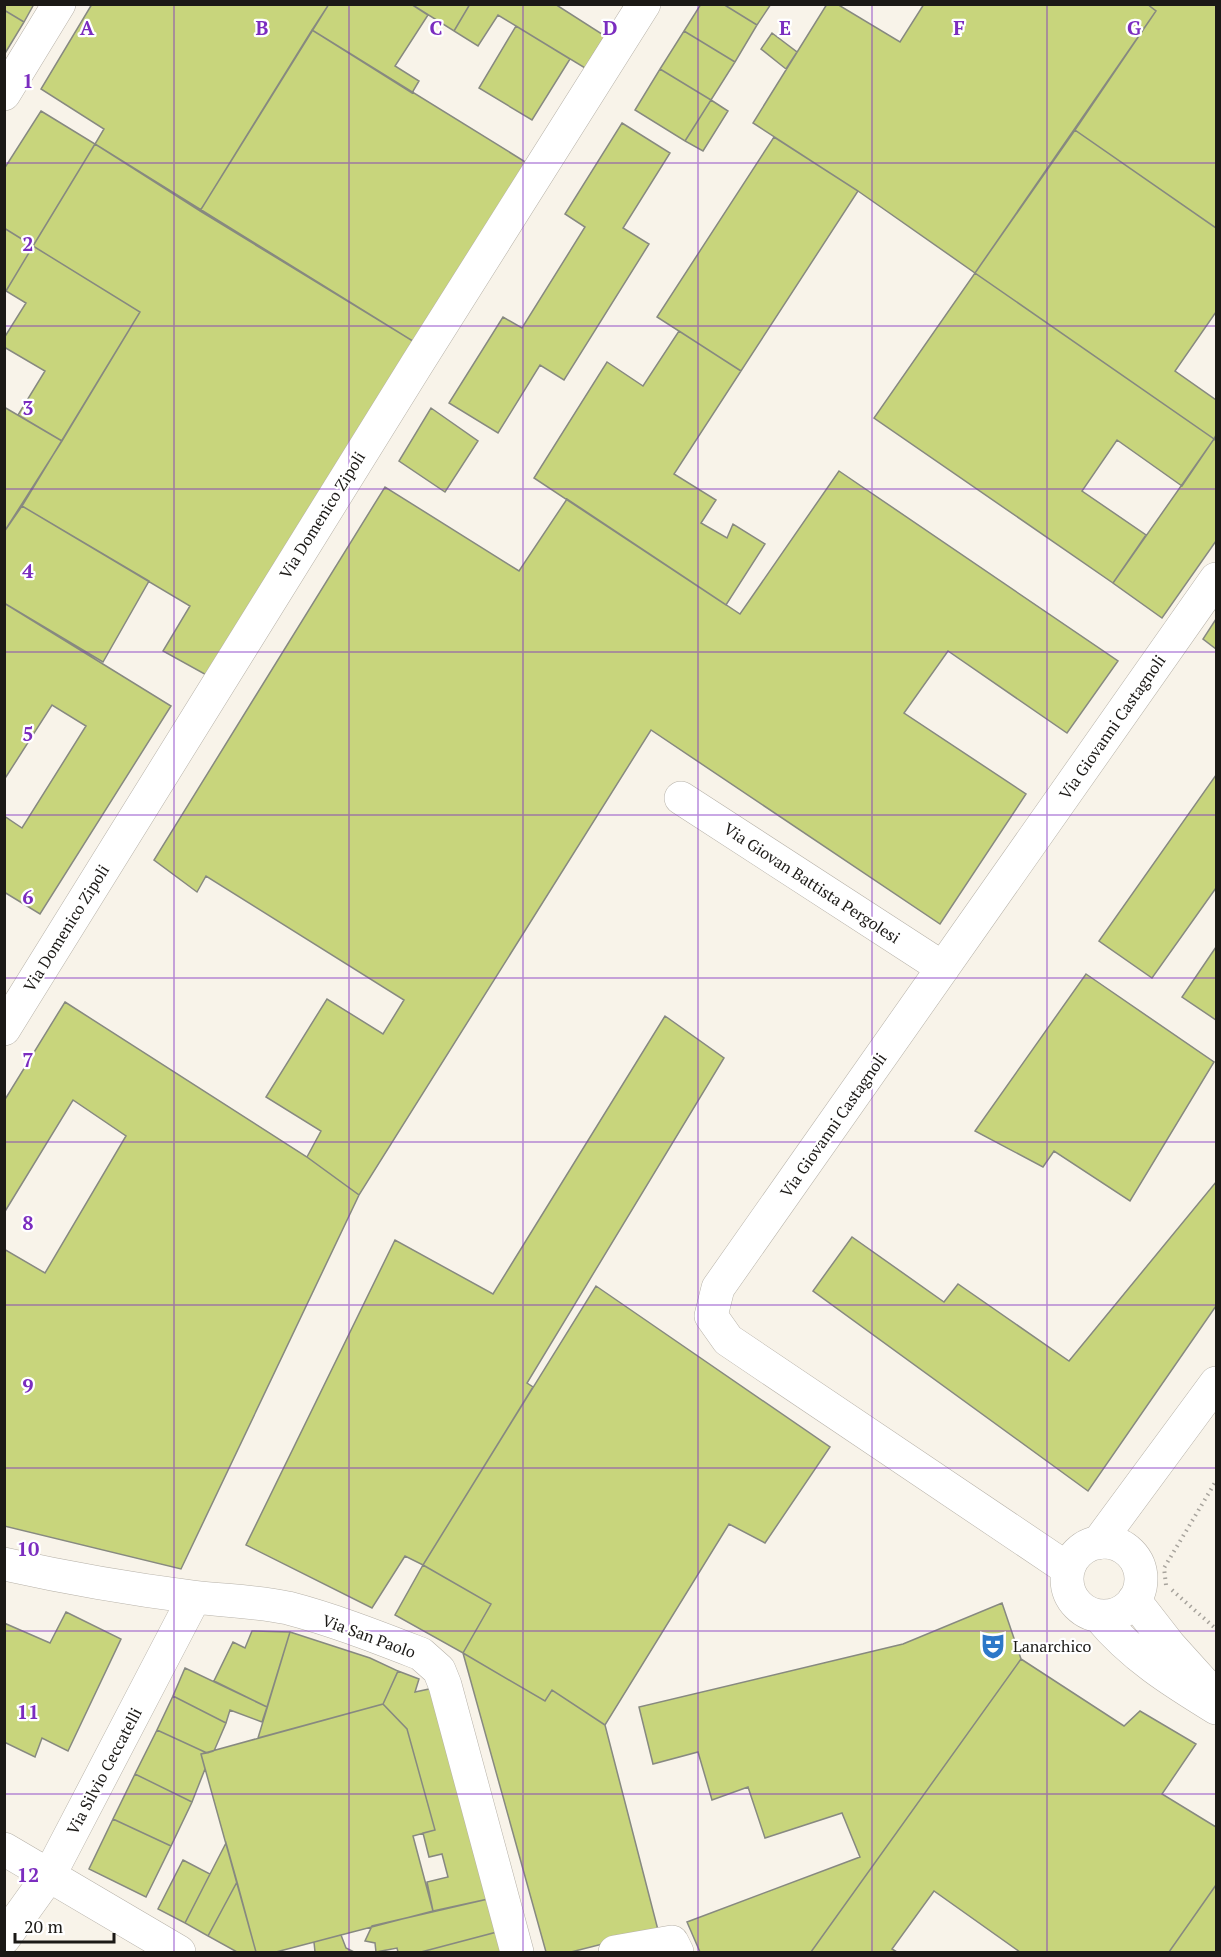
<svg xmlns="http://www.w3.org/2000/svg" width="1221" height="1957" font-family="'PT Serif',serif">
  <rect width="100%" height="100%" fill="#f8f3e9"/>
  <!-- building -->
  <path fill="#c8d57c" stroke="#878980" stroke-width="1.5" d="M4 4H34L24 22 4 10Z
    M92 4H329L200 211 95 144 104 129 41 89Z
    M329 4H411L428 15 395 66 419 81 412 93 312 30Z
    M411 4H470L454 31Z
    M470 4H555L605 36 585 68 498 15 478 46 454 31Z
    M701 4H723L757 25 735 62 684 31Z
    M723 4H771L757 25Z
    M827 4H837L900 42 924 4H1147L1156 11 975 273 858 191 753 123Z
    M1147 4H1216V228L1075 130 1156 11Z
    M4 10 24 22 4 55Z
    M516 26 570 59 532 120 479 88Z
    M312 30 527 163 416 343 200 211Z
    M684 31 735 62 711 100 660 69Z
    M772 33 797 52 786 69 761 49Z
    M660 69 711 100 685 141 635 110Z
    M711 100 728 111 703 151 685 141Z
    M41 111 95 144 33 246 4 228V169Z
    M622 123 670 153 623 228 649 244 564 380 540 365 498 433 449 403 503 317 522 328 585 227 565 214Z
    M1075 130 1216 228V312L1175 371 1216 400V435L1214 439 975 273Z
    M774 137 858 191 741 371 657 317Z
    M95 144 416 343 210 677 163 651 190 606 22 506 140 312 33 246Z
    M4 228 33 246 6 291 4 290Z
    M33 246 140 312 62 441 18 415 45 371 4 347V338L26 303 6 291Z
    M975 273 1214 439 1182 486 1117 440 1082 491 1146 535 1113 583 874 418Z
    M679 331 741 371 674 474 716 500 701 523 727 538 733 524 765 544 726 605 534 478 607 362 643 386Z
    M4 407 62 441 4 532Z
    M431 408 478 441 445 492 399 461Z
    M1214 439 1216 440V541L1162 618 1113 583Z
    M839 471 1118 661 1067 733 948 651 904 713 1026 794 940 924 651 730 359 1195 307 1157 321 1131 266 1097 327 999 383 1034 404 1000 206 876 197 892 154 860 385 487 519 571 567 499 740 614Z
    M22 506 149 581 103 662 4 603V532Z
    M4 603 171 706 40 914 4 892V816L22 828 86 726 52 705 4 780Z
    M1216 619V649L1203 639Z
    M1216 775V888L1152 978 1099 941Z
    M1216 947V1020L1182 997Z
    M1086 974 1214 1062 1130 1201 1054 1151 1043 1167 975 1131Z
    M65 1002 307 1157 359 1195 181 1569 4 1526V1249L45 1273 126 1136 73 1100 4 1213V1101Z
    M665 1016 724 1058 527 1383 533 1387 423 1565 405 1556 372 1608 246 1545 395 1240 493 1294Z
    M1216 1182V1306L1088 1491 813 1291 852 1237 944 1302 958 1284 1069 1361Z
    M596 1286 830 1447 765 1543 729 1524 605 1725 552 1690 545 1701 463 1653 491 1604 423 1565Z
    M423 1565 491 1604 463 1653 395 1615Z
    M1002 1603 1021 1659 811 1952H700L687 1922 860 1857 842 1813 765 1838 748 1787 712 1800 698 1752 653 1764 639 1707 903 1644Z
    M66 1612 121 1639 68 1751 42 1738 35 1757 4 1742V1623L50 1643Z
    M252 1631 290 1632 267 1707 214 1681 233 1642 245 1648Z
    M290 1632 370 1658 398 1671 383 1704 258 1738Z
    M463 1653 545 1701 552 1690 605 1725 658 1930 571 1952H546Z
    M1021 1659 1124 1726 1140 1711 1196 1744 1162 1794 1216 1827V1885L1169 1952H1020L934 1891 892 1949 897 1952H811Z
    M185 1668 267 1707 262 1722 230 1710 226 1723 173 1696Z
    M398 1671 419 1679 415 1692 434 1688 488 1899 433 1911 427 1882 448 1877 442 1854 429 1857 423 1833 435 1830 407 1729 383 1704Z
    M173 1696 226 1723 214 1751 207 1753 157 1730Z
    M383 1704 407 1729 435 1830 413 1836 433 1911 276 1952H256L201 1754Z
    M157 1730 207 1753 201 1754 205 1769 192 1802 135 1774Z
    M135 1774 192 1802 171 1846 113 1819Z
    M113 1819 171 1846 146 1897 89 1869Z
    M226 1843 237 1882 208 1936 185 1923Z
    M183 1860 210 1874 185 1923 158 1909Z
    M237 1882 256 1952H237L208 1936Z
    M1216 1885V1952H1169Z
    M488 1899 497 1932 421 1952H398L397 1948 376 1952 375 1943 365 1941 372 1926Z
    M497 1932 503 1952H421Z
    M341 1935 346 1948 354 1952H315L314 1942Z"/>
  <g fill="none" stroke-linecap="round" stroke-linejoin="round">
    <!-- minor casing -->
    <g stroke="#b7b2a9" stroke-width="34">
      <path id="minor" d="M4 94 59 4
        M681 798 943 968
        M4 1029 417 364 644 4
        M1067 1579a37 37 0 1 1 74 0a37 37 0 1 1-74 0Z
        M1098 1543 1216 1383
        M4 1564C67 1578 130 1589 193 1597 225 1601 256 1601 288 1608 334 1620 377 1637 421 1654L439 1670 445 1685 517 1952
        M1068 1569 728 1340 711 1316 718 1288 1216 579
        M1134 1600 1169 1645 1215 1696
        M1099 1616C1132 1656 1172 1681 1216 1708
        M4 1849 179 1952
        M4 1938 50 1874 194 1598
        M615 1952 672 1942 677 1952"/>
    </g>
    <!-- path -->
    <path stroke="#a7a39c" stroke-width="4" stroke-dasharray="1.5 4.5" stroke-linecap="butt" d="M1166 1585 1164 1568 1216 1481
      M1172 1590 1216 1629"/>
    <!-- minor -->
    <use href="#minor" stroke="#fff" stroke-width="33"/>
  </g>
  <!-- grid -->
  <path fill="none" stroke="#7b2cbf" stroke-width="1.5" stroke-opacity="0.55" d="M174 4V1952M349 4V1952M523 4V1952M698 4V1952M872 4V1952M1047 4V1952M4 163H1216M4 326H1216M4 489H1216M4 652H1216M4 815H1216M4 978H1216M4 1142H1216M4 1305H1216M4 1468H1216M4 1631H1216M4 1794H1216"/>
  <!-- icons -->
  <defs>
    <g id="theatre-bare" transform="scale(2.07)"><path d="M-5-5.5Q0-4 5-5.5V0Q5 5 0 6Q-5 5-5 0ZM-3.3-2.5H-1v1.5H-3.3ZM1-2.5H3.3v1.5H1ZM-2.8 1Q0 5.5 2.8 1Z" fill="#2d78c8" stroke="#fff" stroke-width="2.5" paint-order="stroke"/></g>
  </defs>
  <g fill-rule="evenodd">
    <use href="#theatre-bare" x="993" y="1646"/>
  </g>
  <g text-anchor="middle" stroke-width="4.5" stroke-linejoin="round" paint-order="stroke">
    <!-- street labels -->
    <g font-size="16" fill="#1b1916" stroke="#fff">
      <text transform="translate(322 515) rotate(-58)" y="6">Via Domenico Zipoli</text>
      <text transform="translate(1112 727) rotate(-55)" y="6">Via Giovanni Castagnoli</text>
      <text transform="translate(812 883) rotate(33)" y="6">Via Giovan Battista Pergolesi</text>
      <text transform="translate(66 928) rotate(-58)" y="6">Via Domenico Zipoli</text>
      <text transform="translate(833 1125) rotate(-55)" y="6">Via Giovanni Castagnoli</text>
      <text transform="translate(369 1636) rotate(20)" y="6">Via San Paolo</text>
      <text transform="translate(104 1771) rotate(-62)" y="6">Via Silvio Ceccatelli</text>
    </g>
    <!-- poi labels -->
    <g font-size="16" fill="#1b1916" stroke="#fff" text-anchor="start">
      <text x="1013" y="1652">Lanarchico</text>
    </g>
  </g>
  <g font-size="20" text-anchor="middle" font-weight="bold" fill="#7b2cbf" stroke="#fff" stroke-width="4.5" stroke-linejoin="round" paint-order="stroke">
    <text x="87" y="35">A</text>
    <text x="262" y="35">B</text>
    <text x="436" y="35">C</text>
    <text x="610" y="35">D</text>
    <text x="785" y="35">E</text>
    <text x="959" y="35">F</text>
    <text x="1134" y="35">G</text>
    <text x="28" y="88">1</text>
    <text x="28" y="251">2</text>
    <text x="28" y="415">3</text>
    <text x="28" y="578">4</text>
    <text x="28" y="741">5</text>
    <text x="28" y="904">6</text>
    <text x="28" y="1067">7</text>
    <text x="28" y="1230">8</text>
    <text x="28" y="1393">9</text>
    <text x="28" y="1556">10</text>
    <text x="28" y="1719">11</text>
    <text x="28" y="1882">12</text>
  </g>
  <!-- border -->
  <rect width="1221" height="1957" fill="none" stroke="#1b1916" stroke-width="12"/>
  <!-- scale -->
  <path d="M15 1933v9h99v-9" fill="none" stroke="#1b1916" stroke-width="3"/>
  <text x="24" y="1933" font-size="18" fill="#1b1916" stroke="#ffffff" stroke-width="4.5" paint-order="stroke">20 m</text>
</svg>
